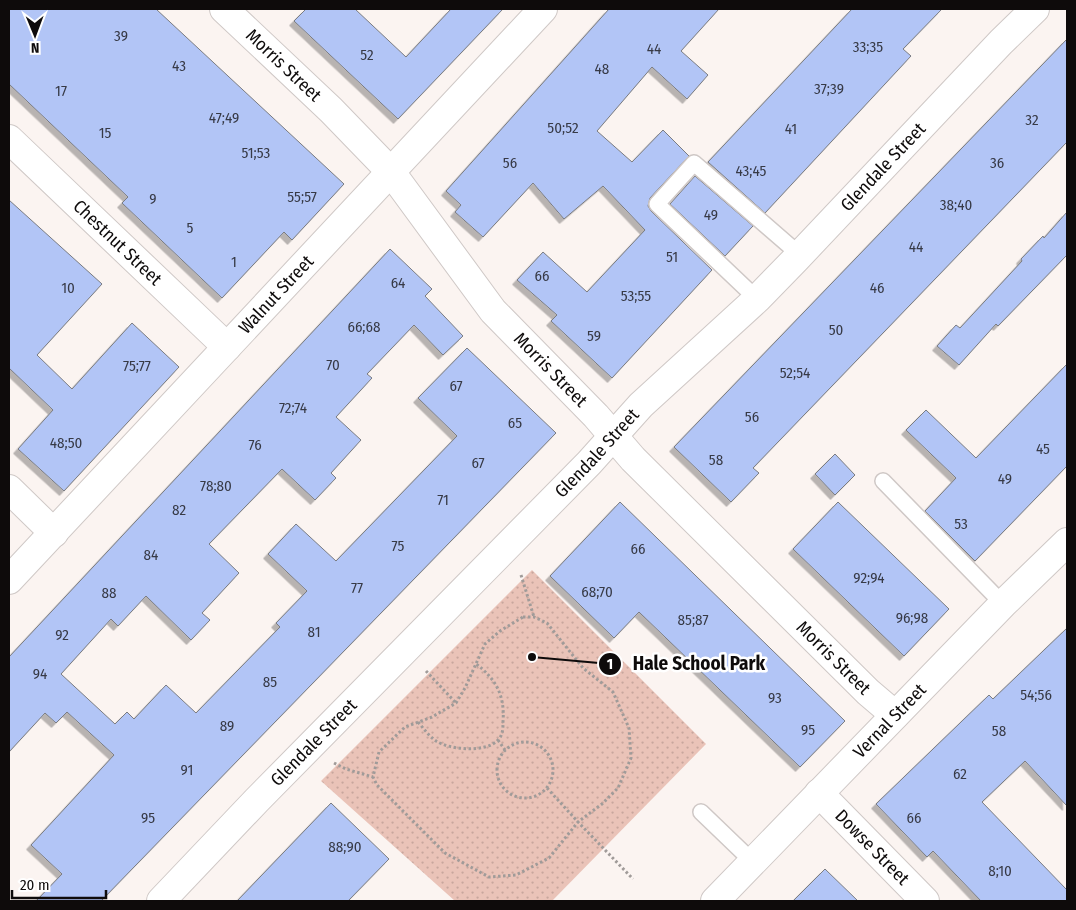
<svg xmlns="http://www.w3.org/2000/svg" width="1076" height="910" font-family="'Fira Sans Condensed',sans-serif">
  <defs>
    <pattern id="green-dots" width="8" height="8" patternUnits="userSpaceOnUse" patternTransform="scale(1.25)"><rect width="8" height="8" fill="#eac3b8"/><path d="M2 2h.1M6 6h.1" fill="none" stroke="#c8a69d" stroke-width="1.8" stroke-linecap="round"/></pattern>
    <filter id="shadow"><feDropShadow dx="-4.5" dy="4.5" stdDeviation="0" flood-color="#0004"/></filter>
  </defs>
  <rect width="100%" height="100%" fill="#fbf4f1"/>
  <!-- green -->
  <path fill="url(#green-dots)" d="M532 570 706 744 552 901H455L321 781Z"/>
  <!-- building -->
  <path fill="#b2c5f6" stroke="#7a7c81" filter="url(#shadow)" d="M9 9H156L344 184 292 240 284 232 222 298 122 203 128 197 9 84Z
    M306 9H355L406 57 451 9H503L398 119 294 21Z
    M609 9H719L681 51 708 75 687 99 652 67 597 131 632 162 663 130 689 156 650 198 648 206 651 211 712 270 612 378 551 321 557 315 517 280 543 252 587 292 645 230 603 186 564 219 533 183 483 237 455 212 461 205 446 191Z
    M852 9H942L903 49 911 56 765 213 708 162Z
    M1067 39V142L753 468 759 473 731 502 674 447Z
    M695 176 753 226 725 256 670 204Z
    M9 200 102 284 37 355 72 389 132 323 179 367 64 491 18 449 53 410 9 368Z
    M1067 212V255L998 326 996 324 959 365 937 346 956 325 960 328 1022 261 1021 259 1043 236 1044 238Z
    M390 249 432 289 425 296 463 336 443 355 414 325 367 374 372 378 336 417 361 440 331 473 336 478 315 500 282 469 209 544 239 573 202 613 210 620 191 640 146 596 118 626 111 619 61 674 115 724 127 712 134 719 166 685 196 713 280 627 276 623 307 591 268 554 296 524 336 561 457 436 418 398 467 348 556 433 101 901H36L62 874 31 845 114 755 67 712 56 723 45 713 9 752V657Z
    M1067 364V466L975 561 925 511 956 478 906 430 926 410 976 458Z
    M835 454 855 475 835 495 815 474Z
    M620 502 845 721 800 767 639 612 614 638 550 576Z
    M838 502 949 609 904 656 793 549Z
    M1067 628V806L1025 761 982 802 1067 890V901H981L933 851 927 857 876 804 989 695 993 699Z
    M331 803 389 859 348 901H237Z
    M825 869 858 901H793Z"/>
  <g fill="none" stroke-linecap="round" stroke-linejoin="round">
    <!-- service casing -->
    <g stroke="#cfc8c6" stroke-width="18">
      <path id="service" d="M757 299 657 204 694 163 800 255
        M883 481 1003 604
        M701 812 753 862"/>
    </g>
    <!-- minor casing -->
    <g stroke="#cfc8c6" stroke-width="30">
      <g id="minor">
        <path id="s1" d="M224 9 331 110 391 172 493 311 596 416 633 459 868 692 895 715"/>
        <path id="s2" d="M9 139 227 347"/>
        <path d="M9 489 54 533"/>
        <path id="s3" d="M819 793 925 901"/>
        <path id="s4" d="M715 901 1003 604 1067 542"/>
      </g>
    </g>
    <!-- tertiary casing -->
    <g stroke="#cfc8c6" stroke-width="30">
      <g id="tertiary">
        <path id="s5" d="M9 580 543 9"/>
        <path id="s6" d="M161 901 257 800 589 463 641 405 757 299 795 260 1001 42 1035 9"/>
      </g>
    </g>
    <!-- path -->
    <path stroke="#a09b99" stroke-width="3" stroke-dasharray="2.5 2.5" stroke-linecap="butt" d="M521 575 534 617
      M523 617H534L547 623 583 668 613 692 629 728 631 758 618 788 602 804 578 822 549 858 516 875 489 877 445 853 377 785 373 777 379 752 405 727 432 717 456 703 465 688 485 644 500 631Z
      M426 671 456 703
      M418 722C424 729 429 736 436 741 450 750 486 753 498 740 503 735 503 728 503 722 505 695 496 679 475 663
      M498 740 505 750
      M497 770a28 28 0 1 1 56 0a28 28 0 1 1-56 0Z
      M334 763 346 769 373 777
      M547 788 578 822 633 879"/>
    <!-- service -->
    <use href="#service" stroke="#fff" stroke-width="15"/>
    <!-- minor -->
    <use href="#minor" stroke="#fff" stroke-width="28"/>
    <!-- tertiary -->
    <use href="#tertiary" stroke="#fff" stroke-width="28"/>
  </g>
  <g text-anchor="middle" stroke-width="5" stroke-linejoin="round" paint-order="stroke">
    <!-- number labels -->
    <g font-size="15" fill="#373a46">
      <text x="121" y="41">39</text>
      <text x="868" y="52">33;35</text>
      <text x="654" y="54">44</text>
      <text x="367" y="60">52</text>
      <text x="179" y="71">43</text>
      <text x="602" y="74">48</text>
      <text x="829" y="94">37;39</text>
      <text x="61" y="96">17</text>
      <text x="224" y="123">47;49</text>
      <text x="1032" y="125">32</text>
      <text x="563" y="133">50;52</text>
      <text x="791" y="134">41</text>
      <text x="105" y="138">15</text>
      <text x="256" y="158">51;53</text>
      <text x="510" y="168">56</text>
      <text x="997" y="168">36</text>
      <text x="751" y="176">43;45</text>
      <text x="302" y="202">55;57</text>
      <text x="153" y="204">9</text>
      <text x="956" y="210">38;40</text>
      <text x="711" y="220">49</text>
      <text x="190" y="233">5</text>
      <text x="916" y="252">44</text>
      <text x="672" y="262">51</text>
      <text x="234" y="267">1</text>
      <text x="542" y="281">66</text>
      <text x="398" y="288">64</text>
      <text x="68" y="293">10</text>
      <text x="877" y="293">46</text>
      <text x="636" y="301">53;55</text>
      <text x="364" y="332">66;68</text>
      <text x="836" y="335">50</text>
      <text x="594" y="341">59</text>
      <text x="333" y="370">70</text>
      <text x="137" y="371">75;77</text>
      <text x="795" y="378">52;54</text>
      <text x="456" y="391">67</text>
      <text x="293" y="413">72;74</text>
      <text x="752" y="422">56</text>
      <text x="515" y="428">65</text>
      <text x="66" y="448">48;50</text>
      <text x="255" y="450">76</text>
      <text x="1043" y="454">45</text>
      <text x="716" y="465">58</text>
      <text x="478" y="468">67</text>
      <text x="1005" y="484">49</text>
      <text x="216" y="491">78;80</text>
      <text x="443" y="505">71</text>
      <text x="179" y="515">82</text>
      <text x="961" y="529">53</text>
      <text x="398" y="551">75</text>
      <text x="638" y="554">66</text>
      <text x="151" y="560">84</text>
      <text x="869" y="583">92;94</text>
      <text x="357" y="593">77</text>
      <text x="597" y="597">68;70</text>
      <text x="109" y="598">88</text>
      <text x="912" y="623">96;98</text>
      <text x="693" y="625">85;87</text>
      <text x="314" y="637">81</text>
      <text x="62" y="640">92</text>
      <text x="40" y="679">94</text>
      <text x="270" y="687">85</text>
      <text x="1036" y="700">54;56</text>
      <text x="775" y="703">93</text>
      <text x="227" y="731">89</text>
      <text x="808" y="735">95</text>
      <text x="999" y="736">58</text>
      <text x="187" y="775">91</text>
      <text x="960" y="779">62</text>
      <text x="148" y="823">95</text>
      <text x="914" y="823">66</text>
      <text x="345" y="852">88;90</text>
      <text x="1000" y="876">8;10</text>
    </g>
    <!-- street labels -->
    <g font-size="18" fill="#0e0b0b" stroke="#fff">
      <text dy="6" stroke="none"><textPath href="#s1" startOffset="82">Morris Street</textPath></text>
      <text dy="6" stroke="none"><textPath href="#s6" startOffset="1030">Glendale Street</textPath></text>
      <text dy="6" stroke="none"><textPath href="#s2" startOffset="150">Chestnut Street</textPath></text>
      <text dy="6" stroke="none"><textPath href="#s5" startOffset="391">Walnut Street</textPath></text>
      <text dy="6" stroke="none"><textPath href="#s1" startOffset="488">Morris Street</textPath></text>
      <text dy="6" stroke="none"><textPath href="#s6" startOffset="625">Glendale Street</textPath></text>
      <text dy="6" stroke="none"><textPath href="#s1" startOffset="892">Morris Street</textPath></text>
      <text dy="6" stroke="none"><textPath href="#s4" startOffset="251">Vernal Street</textPath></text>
      <text dy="6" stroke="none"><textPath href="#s6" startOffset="220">Glendale Street</textPath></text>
      <text dy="6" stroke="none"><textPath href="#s3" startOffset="76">Dowse Street</textPath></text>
    </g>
  </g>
  <!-- callouts -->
  <path fill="none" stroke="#0e0b0b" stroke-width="2" d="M532 657L610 664"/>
  <g fill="#0e0b0b" stroke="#fff" stroke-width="2">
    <circle cx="532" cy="657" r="5"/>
    <circle cx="610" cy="664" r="12"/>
  </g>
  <g font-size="15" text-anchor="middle" font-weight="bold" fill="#fff">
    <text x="610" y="669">1</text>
  </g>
  <g font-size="19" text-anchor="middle" font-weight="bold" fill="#0e0b0b" stroke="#fff" stroke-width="5" stroke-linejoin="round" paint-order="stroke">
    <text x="699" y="670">Hale School Park</text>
  </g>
  <!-- border -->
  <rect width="1076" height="910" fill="none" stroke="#0e0b0b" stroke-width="20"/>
  <!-- north arrow -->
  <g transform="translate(35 35) rotate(179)" stroke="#ffffff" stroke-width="4" paint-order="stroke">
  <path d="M0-4L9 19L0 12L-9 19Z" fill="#0e0b0b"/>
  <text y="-8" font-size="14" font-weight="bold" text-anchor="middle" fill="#0e0b0b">N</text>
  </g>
  <!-- scale -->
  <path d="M12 890v8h94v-8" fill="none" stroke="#0e0b0b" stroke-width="2.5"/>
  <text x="20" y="890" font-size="15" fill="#0e0b0b" stroke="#ffffff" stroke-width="4" paint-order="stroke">20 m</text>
</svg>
